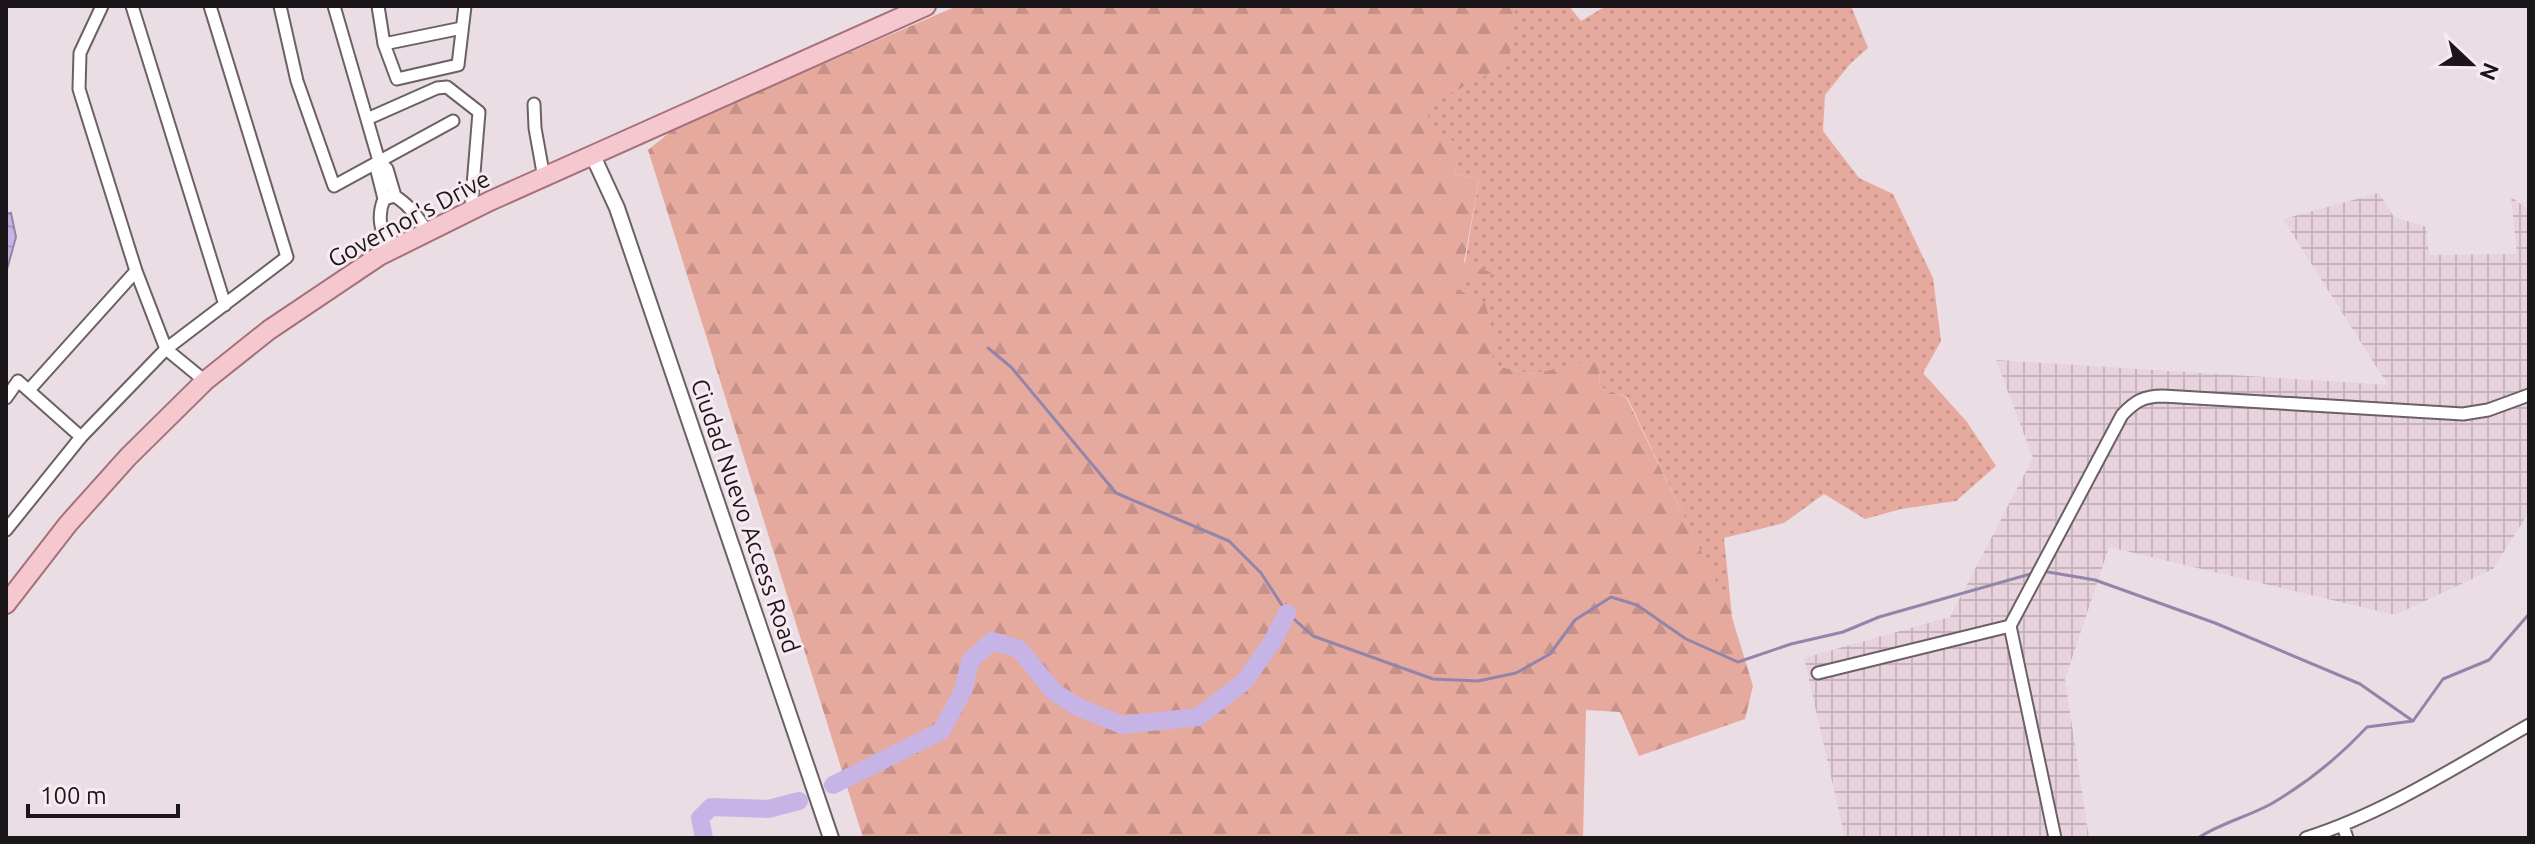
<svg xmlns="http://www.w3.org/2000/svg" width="2535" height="844" font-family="Ubuntu,sans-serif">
  <defs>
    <pattern id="industrial-grid" width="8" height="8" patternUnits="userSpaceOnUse" patternTransform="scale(2)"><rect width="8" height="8" fill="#e7d2dd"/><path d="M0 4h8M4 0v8" fill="none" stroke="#c6b4bd"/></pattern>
    <pattern id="grass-dots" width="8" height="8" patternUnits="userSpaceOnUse" patternTransform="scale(2)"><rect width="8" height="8" fill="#e6a99e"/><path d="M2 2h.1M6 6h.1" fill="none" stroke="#c59188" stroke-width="1.8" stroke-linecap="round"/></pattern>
    <pattern id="forest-firs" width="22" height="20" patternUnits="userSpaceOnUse" patternTransform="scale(2)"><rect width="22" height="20" fill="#e6a99e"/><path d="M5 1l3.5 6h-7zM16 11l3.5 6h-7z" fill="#c59188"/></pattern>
    <pattern id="water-waves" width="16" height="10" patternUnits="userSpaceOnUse" patternTransform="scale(2)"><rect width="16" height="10" fill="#c7b4e7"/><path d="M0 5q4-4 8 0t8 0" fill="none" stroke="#aa9ac6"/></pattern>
  </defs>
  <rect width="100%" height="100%" fill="#eadde3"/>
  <!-- industrial -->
  <path fill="url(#industrial-grid)" d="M2379 193 2394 217 2426 227 2429 255 2517 254 2511 197 2529 210V512L2493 569 2395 615 2109 547 2065 679 2089 838H1845L1804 658 1950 617 2033 458 1996 360 2388 385 2283 219Z"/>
  <!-- grass -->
  <path fill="url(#grass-dots)" d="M1514 6H1569L1581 21 1606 6H1851L1868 48 1850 64 1825 95 1823 131 1859 178 1893 194 1933 278 1941 341 1923 373 1967 422 1996 466 1956 501 1901 509 1865 519 1824 494 1784 523 1724 538 1732 617 1627 397 1600 387 1598 360 1532 374 1492 365 1449 285 1491 273 1465 263 1479 179 1454 174 1458 159 1423 125 1435 101 1508 63Z"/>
  <!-- forest -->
  <path fill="url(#forest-firs)" d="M957 6H1515L1509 63 1436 101 1424 124 1453 141 1458 159 1454 174 1479 179 1464 262 1493 273 1450 286 1485 303 1494 336 1492 365 1532 374 1598 359 1600 387 1626 397 1730 611 1753 686 1745 719 1639 756 1620 712 1586 710 1583 838H863L648 150 675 128Z"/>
  <!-- water -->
  <path fill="url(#water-waves)" stroke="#9385a9" stroke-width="2" d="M11 213 16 237 6 273V214Z"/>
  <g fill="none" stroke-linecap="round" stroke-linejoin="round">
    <!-- stream -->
    <path stroke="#9385a9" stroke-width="3" d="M988 348 1011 367 1116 493 1229 541 1261 573 1287 613 1313 636 1433 679 1478 681 1516 673 1550 654 1575 620 1611 597 1637 605 1686 639 1738 662 1791 644 1843 632 1879 617 2034 573
      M2042 571 2095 580 2215 623 2360 684 2413 721
      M2198 838C2221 823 2247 817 2271 804 2307 783 2339 757 2367 727L2413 721 2443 679 2489 660 2529 614"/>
    <!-- river -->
    <path stroke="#c7b4e7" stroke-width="18" d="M833 785 941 731 963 691 970 661 992 641 1019 649 1054 692 1078 707 1122 725 1198 717 1245 681 1272 642 1287 613
      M704 838 700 818 711 807 768 809 799 801"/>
    <!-- minor casing -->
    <g stroke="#6b6065" stroke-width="15">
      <path id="minor" d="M102 6 80 53 79 89 136 271 166 349 287 257 210 6
        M132 6 225 305
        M280 6 297 81 334 186 453 121
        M334 6 379 161 377 171 384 199
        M378 6 384 44 397 79 458 65 465 6
        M384 44 462 28
        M534 104 535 128 544 178
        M367 119 437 88 447 87 479 112 471 210
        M379 161 387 169 395 196
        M389 251C382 232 376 218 384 199L395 196C410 206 418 217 427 232
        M29 390 136 271
        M6 398 18 381 81 437
        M6 530 81 437 166 349 205 381
        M1818 673 2010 626
        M2343 826 2347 838
        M2055 838 2010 626 2122 415C2135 401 2144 396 2163 396L2463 414 2488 410 2529 395
        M2306 838C2385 813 2457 766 2529 725"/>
    </g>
    <!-- tertiary casing -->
    <g stroke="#6b6065" stroke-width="18">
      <path id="tertiary" d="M593 156 617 208 831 838"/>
    </g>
    <!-- primary casing -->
    <g stroke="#a4717a" stroke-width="22">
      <path id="primary" d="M6 604 68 524 128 457 205 381 269 330 379 256 490 201 926 6"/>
    </g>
    <!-- minor -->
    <use href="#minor" stroke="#fff" stroke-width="11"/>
    <!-- tertiary -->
    <use href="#tertiary" stroke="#fff" stroke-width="14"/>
    <!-- primary -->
    <use href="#primary" stroke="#f5c7cf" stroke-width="18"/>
  </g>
  <g text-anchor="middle" stroke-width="6" stroke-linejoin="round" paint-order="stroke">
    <!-- street labels -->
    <g font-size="24" fill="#1b1619" stroke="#f7eaf0">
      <text transform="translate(409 219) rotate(-28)" y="8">Governor's Drive</text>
      <text transform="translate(745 516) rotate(71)" y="8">Ciudad Nuevo Access Road</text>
    </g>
  </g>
  <!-- border -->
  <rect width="2535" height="844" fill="none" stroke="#1b1619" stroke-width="16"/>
  <!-- north arrow -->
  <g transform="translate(2471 64) rotate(112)" stroke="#f7eaf0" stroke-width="6" paint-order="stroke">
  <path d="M0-6L14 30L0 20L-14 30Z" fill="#1b1619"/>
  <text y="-12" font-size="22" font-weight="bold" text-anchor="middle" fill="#1b1619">N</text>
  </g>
  <!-- scale -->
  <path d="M28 804v12h150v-12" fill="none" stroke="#1b1619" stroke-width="4"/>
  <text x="40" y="804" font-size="24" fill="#1b1619" stroke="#f7eaf0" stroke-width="6" paint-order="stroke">100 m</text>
</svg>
